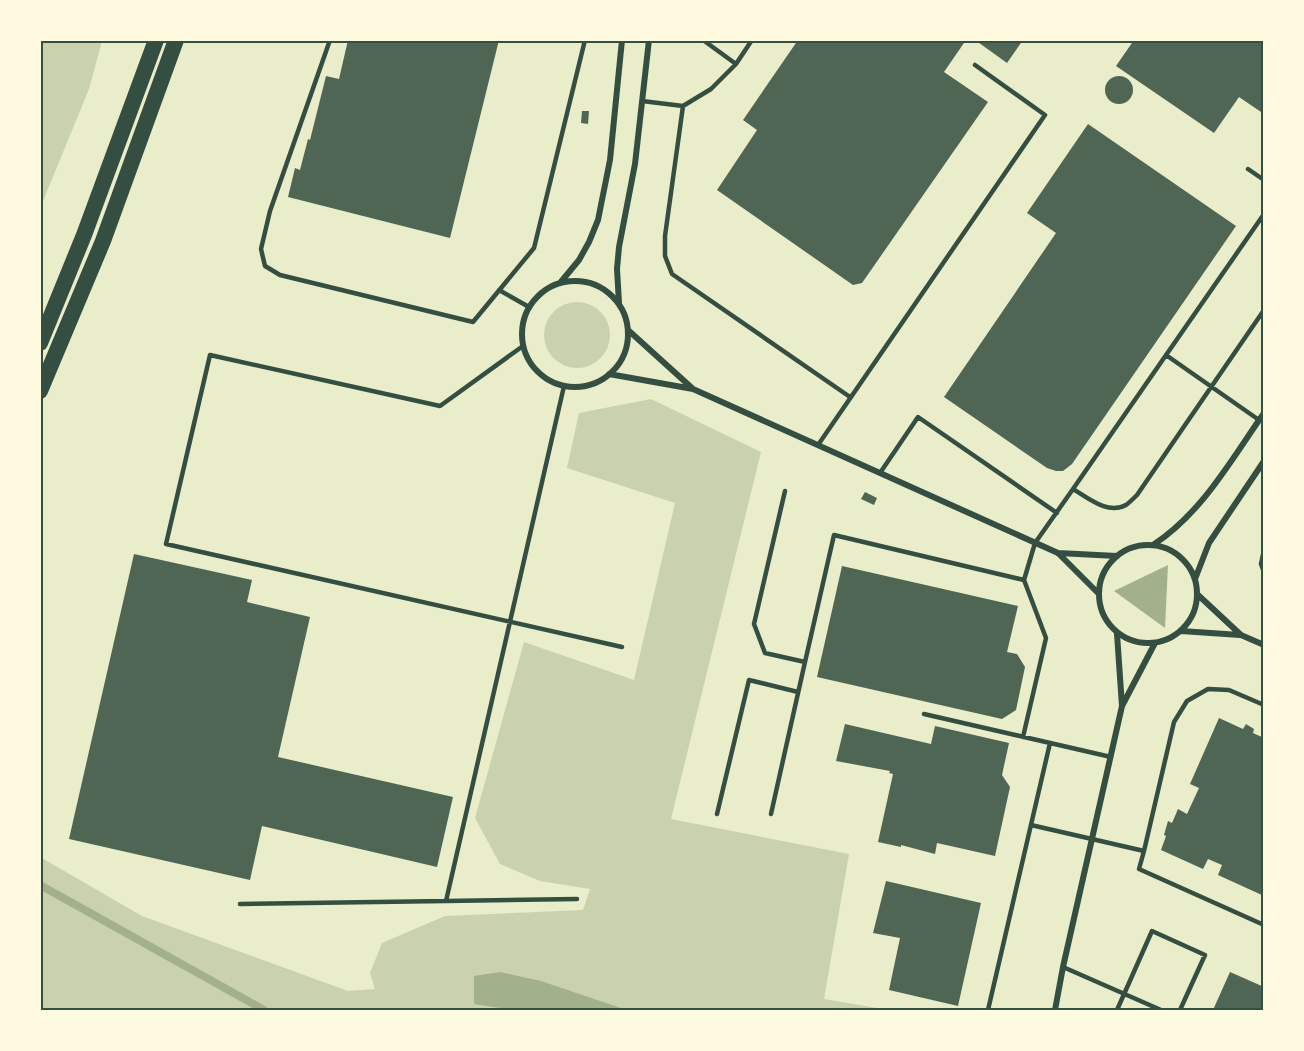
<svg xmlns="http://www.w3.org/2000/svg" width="1304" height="1051" font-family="'DejaVu Sans',sans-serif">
  <rect width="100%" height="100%" fill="#e9edc9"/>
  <!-- green -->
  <path fill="#cad2ad" d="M41 40 102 41 89 89 41 206Z
    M544 335a33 33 0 1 1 66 0a33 33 0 1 1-66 0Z
    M651 399 761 452 671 819 849 854 824 999 889 1010H41L40 857 142 916 348 991 375 989 370 973 382 943 445 916 583 910 590 889 540 881 500 864 475 818 524 642 634 680 675 503 567 468 579 413Z"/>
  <!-- water -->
  <path fill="#a3b18a" d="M1168 565 1165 628 1114 591Z
    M500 972 541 981 624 1009 635 1010H514L474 1004V976Z"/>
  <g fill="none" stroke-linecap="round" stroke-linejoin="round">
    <!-- stream -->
    <path stroke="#a3b18a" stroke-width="8" d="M40 885 264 1010"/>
  </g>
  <!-- building -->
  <path fill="#4f6655" d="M348 40H499L450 238 288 197 295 168 300 170 308 139 310 140 326 76 339 79Z
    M798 40H966L944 72 988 102 862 283 853 285 717 190 757 130 743 120Z
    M975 40H1023L1007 63Z
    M1134 40H1264V114L1239 97 1214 133 1116 66Z
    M1105 90a14 14 0 1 1 28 0a14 14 0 1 1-28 0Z
    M582 111H589L588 124 581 123Z
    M1088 124 1236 226 1072 464 1063 471H1056L1047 468 944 397 1056 233 1027 213Z
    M865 492 877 498 874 505 861 499Z
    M134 554 252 580 247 602 310 617 278 757 453 797 437 867 262 826 250 880 69 839Z
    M842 566 1018 606 1007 652 1017 654 1025 667 1016 710 1002 719 817 677Z
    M1219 718 1243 729 1246 724 1254 729 1253 733 1264 738V896L1218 875 1222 865 1208 859 1203 869 1161 850 1166 836 1164 835 1168 821 1172 823 1178 809 1187 814 1199 788 1190 784Z
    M845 724 931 744 935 726 1009 743 1002 775 1010 787 995 856 937 843 935 854 901 845V847L878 842 893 774 889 773 890 771 836 761Z
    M886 881 981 903 958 1006 889 990 900 938 873 933Z
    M1230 972 1264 987V1010H1213Z"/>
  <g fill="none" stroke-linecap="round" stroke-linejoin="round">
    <!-- service -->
    <path stroke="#344e41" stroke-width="4.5" d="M330 40 270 211 261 249 265 266 280 275 473 322 534 248 585 40
      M703 40 736 64
      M642 101 683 106 711 89 736 64 752 40
      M683 106 665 236V256L672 274 850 397
      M1248 169 1264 180
      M1264 214 1073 489C1088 498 1108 515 1126 505 1130 502 1134 498 1137 495L1264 310
      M499 290 529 307
      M523 346 440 406 210 355 166 544 622 647
      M1166 355 1259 420
      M564 386 446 901 577 899
      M818 445 1045 115 975 65
      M880 473 918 417 1057 513
      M785 491 754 624 765 653 805 662 834 535 1024 580 1046 638 1023 737
      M1264 550 1261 564 1264 572
      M1024 580 1035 543 1073 489
      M924 714 1111 757
      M717 814 749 680 798 692
      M771 814 805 662
      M1031 825 1144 851 1174 722 1187 701 1208 689 1229 690 1264 705
      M1144 851 1139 869 1264 925
      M240 904 446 901
      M1063 967 1161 1010
      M988 1010 1050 743
      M1117 1010 1152 931 1205 955 1180 1010"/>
    <!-- minor -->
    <path stroke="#344e41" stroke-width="6" d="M522 334a53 53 0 1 1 106 0a53 53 0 1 1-106 0Z
      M560 283 579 260 589 242 598 220 610 160 622 40
      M619 303 617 269 619 247 635 164 649 40
      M628 330 692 388
      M609 374 693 389 1058 553 1098 593
      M1099 594a49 49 0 1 1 98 0a49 49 0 1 1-98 0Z
      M1153 545C1202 513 1231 460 1264 413
      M1058 553 1117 556
      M1195 579 1209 543 1264 461
      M1197 594 1241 635 1264 645
      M1181 631 1240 635
      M1117 634 1122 706
      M1055 1010 1063 967 1122 706 1155 643"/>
    <!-- trunk -->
    <path stroke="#344e41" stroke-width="16" d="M40 343 84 235 156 40
      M40 391 103 241 176 40"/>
  </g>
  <!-- border -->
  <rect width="1304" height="1051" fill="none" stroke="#fefae0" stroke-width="84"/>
  <rect x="42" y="42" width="1220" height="967" fill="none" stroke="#344e41" stroke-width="2"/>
</svg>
